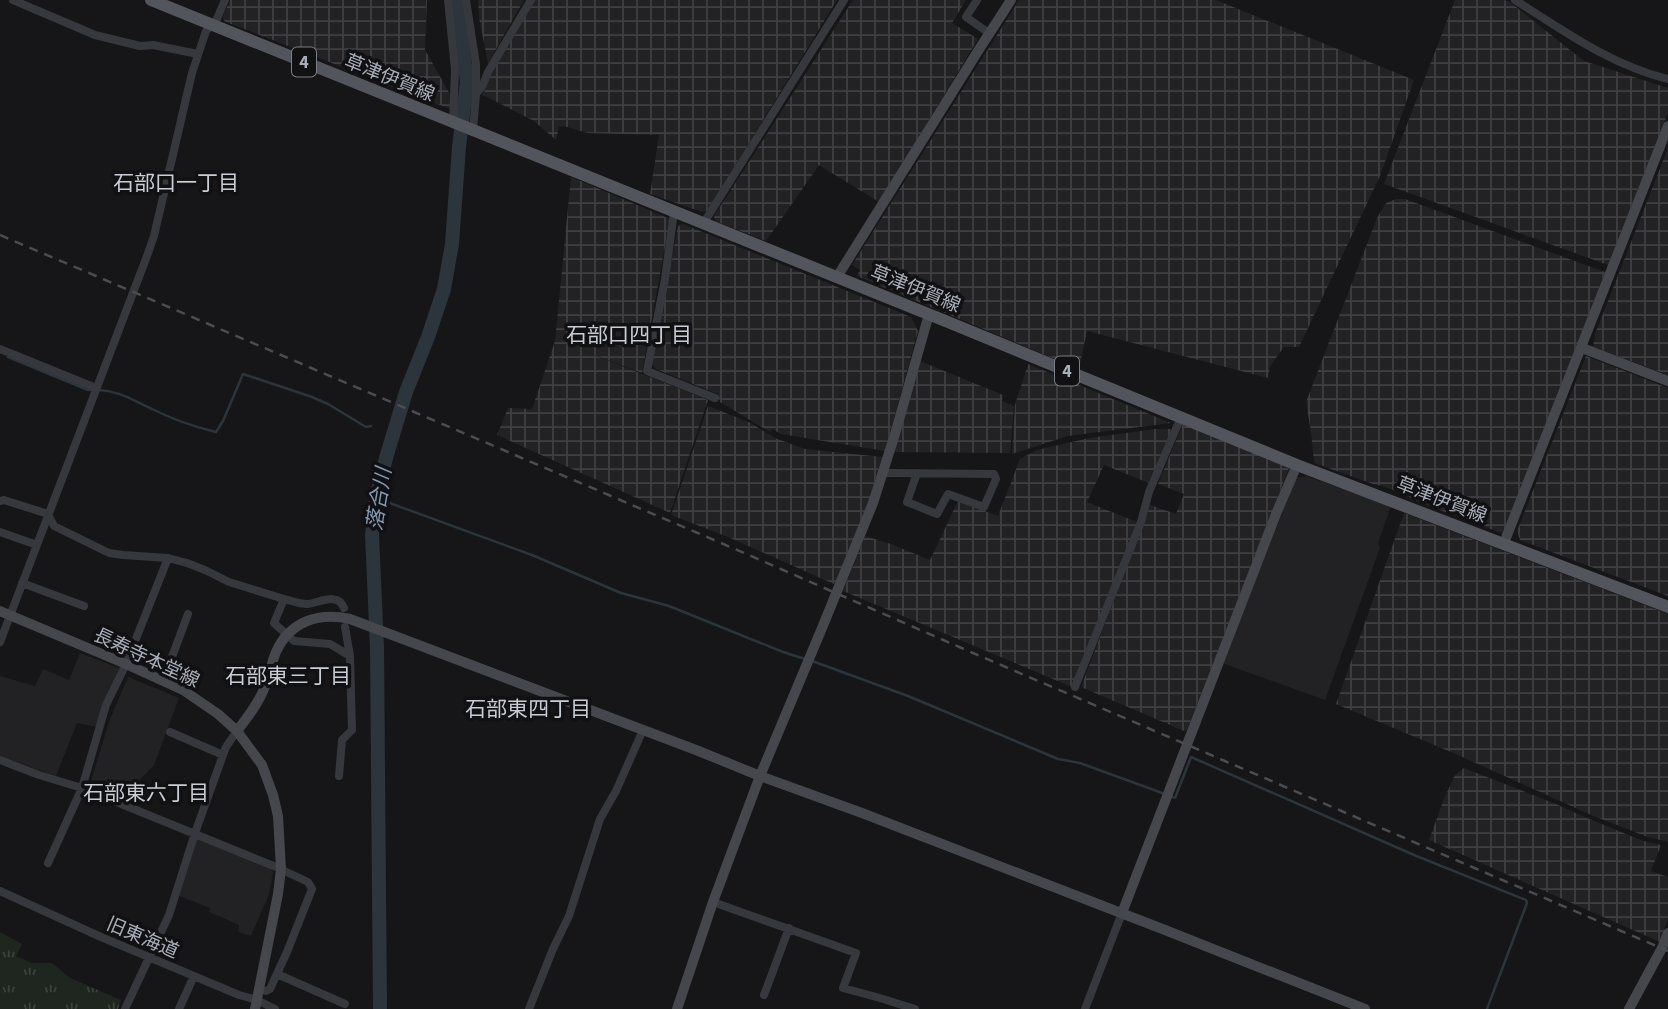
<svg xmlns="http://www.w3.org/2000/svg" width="1668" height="1009" font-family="'Source Sans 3','Noto Sans JP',sans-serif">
  <defs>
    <pattern id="industrial-grid" width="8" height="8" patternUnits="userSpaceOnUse" patternTransform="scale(1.75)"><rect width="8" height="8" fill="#222225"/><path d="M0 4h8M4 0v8" fill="none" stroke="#3f3f43"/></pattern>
    <pattern id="park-tufts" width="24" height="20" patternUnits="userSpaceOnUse" patternTransform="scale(1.75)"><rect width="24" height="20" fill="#1e261f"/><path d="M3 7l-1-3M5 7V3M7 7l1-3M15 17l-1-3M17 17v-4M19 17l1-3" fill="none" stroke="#3c433d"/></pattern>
  </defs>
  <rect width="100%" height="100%" fill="#161618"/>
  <!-- built -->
  <path fill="#222225" d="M1306 476 1391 506 1378 543 1380 548 1325 700 1222 663 1296 478Z
    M80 653 119 668 104 704 97 727 77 723 56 776 0 756V676L35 686 43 669 69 680Z
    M128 677 179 698 154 765 121 799 92 787 90 784 110 719Z
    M197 837 269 867 273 872 269 894 251 936 238 932 239 925 209 912 210 908 177 895Z"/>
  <!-- industrial -->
  <path fill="url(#industrial-grid)" d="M230 0H427L425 50 451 96 450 109 224 21 223 17Z
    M478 0H524L488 63 479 18Z
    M535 0H837L707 211 702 212 650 194 659 135 587 133 564 126 559 127 556 140 534 121 483 95 491 74Z
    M853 0H966L952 23 978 39 879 202 819 165 766 241 715 221 714 216Z
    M1019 0H1216L1414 80 1380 176 1299 347H1284L1270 366 1268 378 1087 331 1079 369 857 276 860 270 852 265Z
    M1455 0H1504L1510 2 1584 61 1668 88V113L1608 265 1384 184Z
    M1668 148V375L1593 347 1595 334Z
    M571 177 670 219 642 373 566 344 708 400 670 513 497 435 508 408 532 409 555 341Z
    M1396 199H1405L1605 272 1504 534 1413 500 1407 495 1382 486 1373 484 1314 463 1311 432 1306 402 1377 218 1386 203Z
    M683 224 911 317 918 331 885 451 781 434 772 429 770 432 720 402 718 394 656 369 652 364 678 226Z
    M1586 356 1668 388V596L1520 540 1517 531Z
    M920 361 1003 395 1002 401 1014 406 1010 453 892 452Z
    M1028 364 1171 423 1068 436 1012 454 1015 405Z
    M708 406 751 423 775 438 805 449 882 457 866 510 836 585 728 537 671 515Z
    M1183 424 1289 468 1187 730 1184 731 1081 687 1150 505 1176 514 1184 494 1158 484Z
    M1155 429H1174L1149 483 1104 465 1087 502 1139 523 1072 687 843 591 865 536 891 544 930 560 958 501 998 516 1020 459 1037 450 1089 438Z
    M1404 513 1668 614V842L1645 836 1591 815 1458 755 1336 704Z
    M1464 768 1556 804 1580 815 1643 841 1661 845 1651 871 1668 877V918L1660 942 1429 840 1444 799 1455 775Z"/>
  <!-- park -->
  <path fill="url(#park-tufts)" d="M0 932 22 944 16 956 32 963H52L70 978 121 1000 118 1009H0Z"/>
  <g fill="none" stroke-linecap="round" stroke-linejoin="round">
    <!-- stream -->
    <path stroke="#2c353c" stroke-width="2.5" d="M8 357 88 390H93
      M99 390C120 391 134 401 152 409 172 419 195 427 216 432L223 421 243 374 312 397 328 404 366 427 371 426
      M376 498 532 555 621 593 669 606 783 652 805 659
      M812 661 908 696 1058 759 1080 763 1165 794
      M1171 796 1175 798 1191 757 1414 855 1526 900 1527 903 1487 1009"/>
    <!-- river -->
    <path stroke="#2c353c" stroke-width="14" d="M380 1009 377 647 372 535 376 498 386 458 406 392 428 337 444 289 452 244 459 147 467 82 457 0"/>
    <!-- street -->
    <path stroke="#37383d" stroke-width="8" d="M13 0 95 35 140 46 153 45 198 54
      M448 0 455 69 453 123
      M466 0 476 64V94L473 131
      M977 0 966 17 989 33
      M1515 0C1564 31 1611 65 1668 79
      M476 94 482 87 488 72 531 0
      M674 212 665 279 647 371 715 398
      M703 224 844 0
      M0 349 96 388
      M882 473H895L994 474 996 479 984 507 948 494 937 514 907 502 917 473
      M0 501 4 500 48 514 54 526 109 553 123 555 168 558 187 563 205 570 229 582 284 599 274 623 294 641 330 644 350 656 352 730 342 740 339 776
      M0 532 37 545
      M22 583 84 606
      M284 599C292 601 300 604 308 604 321 602 338 592 344 608
      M345 627 350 656
      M0 642 147 256 154 236 192 73 206 31 216 21 225 0
      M163 681 188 614
      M1075 687 1141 522 1149 492 1181 417
      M170 732 223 755
      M0 760 39 775 82 788 276 867 308 882 312 889 287 952 270 989 266 991 259 989
      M48 863 82 788 106 705 126 664 168 558
      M0 891 101 937 239 995 257 1000 275 1009
      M713 902 856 953 843 988 880 998 915 1009
      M277 974 345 1004
      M764 995 789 928
      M125 1009 169 915 195 833 223 755 226 747 237 731
      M179 1009 194 976
      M529 1009 553 949 569 916 600 819 616 791 643 730
      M1085 1009 1122 913"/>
    <!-- secondary -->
    <path stroke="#45474d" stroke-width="10" d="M837 277 978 51 1011 0
      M1582 348 1668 381
      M1504 543 1668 126
      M0 611 126 664 183 690 218 714 237 731 262 765 273 795 278 816 281 869 278 894 255 1009
      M237 731C247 718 258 704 264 689 269 677 271 664 276 652 290 621 319 612 350 619L696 750 760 776 862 813 1165 930 1365 1009
      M1122 913 1276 514 1297 465
      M677 1009 713 902 760 776 822 628 873 503 895 434 929 314
      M1629 1009 1662 948 1668 933"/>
    <!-- primary -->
    <path stroke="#53555c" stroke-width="12" d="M151 0 943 320 1297 465 1668 607"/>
    <!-- rail -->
    <path stroke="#4a4c52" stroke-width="2.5" stroke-dasharray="9 7" stroke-linecap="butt" d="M0 235 735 549 973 653 1668 951"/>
  </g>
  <g text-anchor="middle" stroke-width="7" stroke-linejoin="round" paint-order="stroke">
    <!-- shield labels -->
    <g fill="#111113" stroke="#7b7e86" stroke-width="2">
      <rect x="292" y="47.5" width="24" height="29" rx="5"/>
      <rect x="1055" y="356.5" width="24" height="29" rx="5"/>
    </g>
    <g font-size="18" font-weight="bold" fill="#a8adb8">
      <text x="304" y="68">4</text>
      <text x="1067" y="377">4</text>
    </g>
    <!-- street labels -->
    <g font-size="19" fill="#a8adb8" stroke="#111113">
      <text transform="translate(390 77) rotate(22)" y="7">草津伊賀線</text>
      <text transform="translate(916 288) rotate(22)" y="7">草津伊賀線</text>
      <text transform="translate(1442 499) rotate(21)" y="7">草津伊賀線</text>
      <text transform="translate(147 657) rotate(25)" y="7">長寿寺本堂線</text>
      <text transform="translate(143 937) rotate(23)" y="7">旧東海道</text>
    </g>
    <!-- neighbourhood labels -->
    <g font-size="21" fill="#c9ccd4" stroke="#111113">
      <text x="176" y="190">石部口一丁目</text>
      <text x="629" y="342">石部口四丁目</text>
      <text x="288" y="683">石部東三丁目</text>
      <text x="528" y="716">石部東四丁目</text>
      <text x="146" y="800">石部東六丁目</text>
    </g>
    <!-- water labels -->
    <g font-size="21" font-style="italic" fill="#7f9bb3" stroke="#111113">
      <text transform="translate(379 499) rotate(-81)" y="7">落合川</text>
    </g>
  </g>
</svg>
